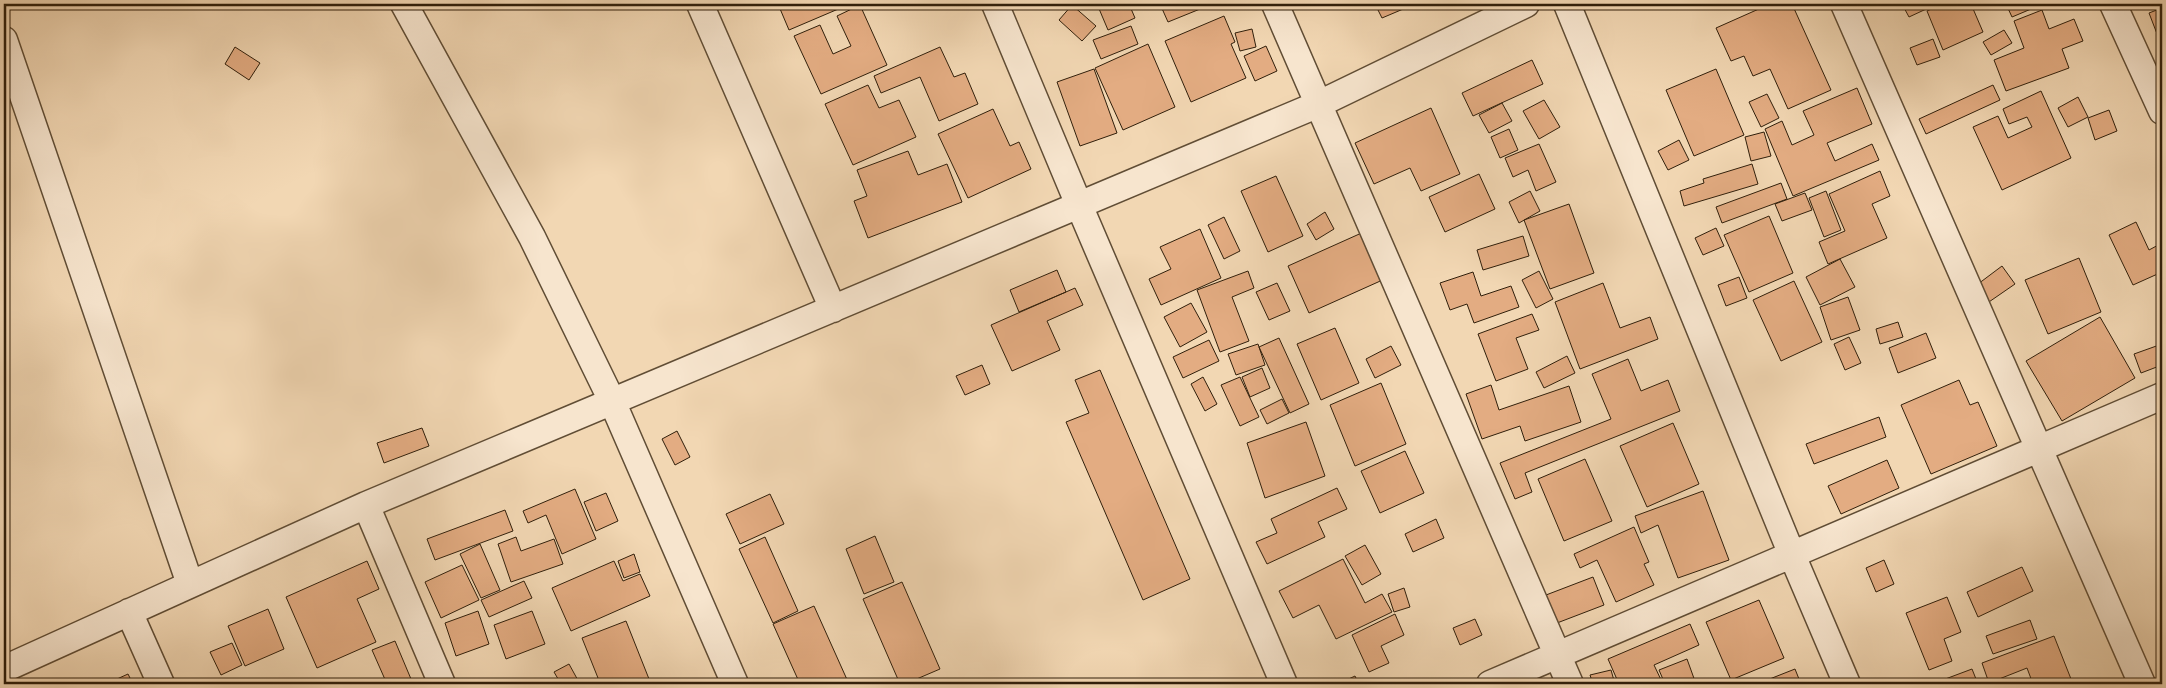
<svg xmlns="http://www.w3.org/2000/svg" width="2166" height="688" font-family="'IM FELL French Canon',serif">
  <rect width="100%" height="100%" fill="#f2d7b3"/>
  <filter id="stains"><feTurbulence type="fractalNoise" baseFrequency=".004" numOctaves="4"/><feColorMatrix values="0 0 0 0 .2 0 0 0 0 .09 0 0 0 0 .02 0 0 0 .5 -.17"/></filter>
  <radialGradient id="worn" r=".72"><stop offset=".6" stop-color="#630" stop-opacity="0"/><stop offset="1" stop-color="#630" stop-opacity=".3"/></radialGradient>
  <!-- building -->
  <path fill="#e3ac82" stroke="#301f0b" d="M778 4H850L789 30Z
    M1097 4H1129L1135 18 1108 30Z
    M1160 4H1203L1205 7 1168 22Z
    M1375 4H1415L1382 18Z
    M1770 4H1792L1831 90 1788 109 1770 69 1753 76 1744 56 1731 61 1716 28Z
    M1902 4H1937L1909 17Z
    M1943 4H1971L1983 32 1943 50 1927 11Z
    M2006 4H2043L2012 17Z
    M860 5 887 65 821 94 794 36 820 25 833 54 851 46 837 16Z
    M1072 5 1096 26 1082 41 1059 20Z
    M2162 8V38L2159 39 2149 13Z
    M2042 10 2049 29 2074 19 2083 41 2062 49 2069 68 2006 91 1994 60 2024 48 2014 21Z
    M1224 16 1235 42 1231 44 1246 78 1191 102 1165 41Z
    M1131 26 1138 44 1101 59 1093 40Z
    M1252 29 1256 47 1240 51 1235 33Z
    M2004 30 2012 43 1991 55 1983 42Z
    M1933 39 1940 57 1917 65 1910 48Z
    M1148 44 1175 107 1123 130 1095 68Z
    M1266 46 1277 71 1255 81 1244 56Z
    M235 47 260 63 249 80 225 64Z
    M940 47 954 77 965 73 978 104 939 121 920 77 881 93 874 76Z
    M1532 60 1543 84 1473 116 1462 93Z
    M1094 69 1117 133 1080 146 1057 82Z
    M1716 69 1744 135 1694 156 1666 90Z
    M868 85 879 108 899 100 916 137 853 165 825 104Z
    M1993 85 2000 100 1926 134 1919 119Z
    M1857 88 1872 124 1827 143 1835 161 1872 144 1879 160 1793 196 1765 129 1782 121 1792 145 1814 135 1803 111Z
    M2041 91 2071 158 2002 190 1973 127 1998 116 2008 138 2032 127 2027 117 2009 124 2003 109Z
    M1767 94 1779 118 1761 127 1749 102Z
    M2078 97 2088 117 2068 127 2058 108Z
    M1544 100 1560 127 1539 139 1523 111Z
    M1502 103 1512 121 1489 133 1479 115Z
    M1431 108 1460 174 1421 191 1410 168 1374 184 1355 143Z
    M993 109 1010 146 1019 142 1031 169 968 198 938 134Z
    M2109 110 2117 131 2095 140 2088 118Z
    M1509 129 1518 150 1500 158 1491 137Z
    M1764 132 1771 156 1751 161 1745 137Z
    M1679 140 1689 160 1668 170 1658 151Z
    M1539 144 1556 182 1536 191 1528 170 1513 177 1505 158Z
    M908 151 918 175 947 164 962 202 868 238 854 201 867 196 857 170Z
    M1752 164 1758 184 1684 206 1680 191 1704 183 1703 179Z
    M1880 171 1890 196 1872 204 1887 238 1828 264 1819 242 1845 231 1829 194Z
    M1479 174 1495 209 1445 232 1429 197Z
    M1276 176 1303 236 1268 252 1241 191Z
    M1781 183 1787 199 1722 223 1716 207Z
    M1530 191 1540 211 1519 223 1509 202Z
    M1826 191 1841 230 1824 237 1809 198Z
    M1805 193 1812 210 1782 221 1775 204Z
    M1569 204 1594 273 1550 289 1524 220Z
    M1325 212 1334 229 1316 240 1307 224Z
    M1769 216 1793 273 1749 292 1724 235Z
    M1224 217 1240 251 1224 259 1208 225Z
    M2136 222 2149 250 2162 243V272L2133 285 2109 235Z
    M1716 228 1724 246 1703 255 1695 238Z
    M1200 229 1221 278 1161 305 1149 279 1171 269 1160 247Z
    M1366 231 1387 278 1309 313 1288 266Z
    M1523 236 1529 256 1483 270 1477 250Z
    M2079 258 2101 312 2048 334 2025 280Z
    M1840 259 1855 287 1820 305 1806 277Z
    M2002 266 2015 284 1986 304 1974 287Z
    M1057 270 1066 292 1019 312 1010 290Z
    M1248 271 1254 288 1232 297 1249 341 1220 352 1197 290Z
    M1539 271 1553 299 1536 308 1522 280Z
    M1473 272 1481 296 1511 286 1519 307 1474 323 1467 304 1450 310 1440 283Z
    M1739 277 1747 298 1726 306 1718 285Z
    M1794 281 1822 342 1781 361 1753 300Z
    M1277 283 1290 311 1269 320 1256 292Z
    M1603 283 1620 328 1650 317 1658 339 1580 369 1555 302Z
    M1075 288 1083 305 1047 321 1060 350 1012 371 991 325Z
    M1848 297 1860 330 1831 340 1820 307Z
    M1191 303 1207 332 1180 347 1164 317Z
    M1532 314 1539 330 1516 338 1528 369 1496 381 1478 334Z
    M2100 317 2135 378 2062 421 2026 361Z
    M1898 322 1903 337 1880 344 1876 329Z
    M1335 328 1359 383 1321 400 1297 344Z
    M1926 333 1936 358 1898 373 1889 348Z
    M1849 337 1861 363 1845 370 1834 344Z
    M1279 338 1309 404 1290 413 1259 347Z
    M1209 340 1219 361 1183 378 1173 357Z
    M1258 344 1265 365 1236 375 1228 354Z
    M2162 344V365L2141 373 2134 354Z
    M1391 346 1401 365 1375 378 1366 359Z
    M1567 356 1575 373 1544 388 1536 372Z
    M1628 359 1641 391 1668 380 1680 411 1525 473 1532 492 1515 499 1500 463 1611 419 1592 374Z
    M982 365 990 384 965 395 956 376Z
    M1262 368 1270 388 1250 397 1242 377Z
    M1100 370 1190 579 1143 600 1066 422 1089 413 1075 380Z
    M1203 377 1217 404 1205 411 1191 384Z
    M1240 377 1259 417 1240 426 1221 385Z
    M1959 380 1970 405 1978 402 1997 446 1931 474 1901 405Z
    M1381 383 1406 444 1355 466 1330 405Z
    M1491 385 1499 410 1569 386 1581 422 1525 441 1520 426 1482 439 1466 394Z
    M1282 399 1289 413 1267 424 1260 410Z
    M1879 417 1886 437 1814 464 1806 444Z
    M1306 422 1325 476 1265 498 1247 443Z
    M1673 423 1699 484 1647 507 1620 446Z
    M422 428 429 446 384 463 377 443Z
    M677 431 690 457 675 465 662 439Z
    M1405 451 1424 493 1380 513 1361 471Z
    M1585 459 1612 521 1564 541 1538 479Z
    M1887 460 1899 488 1841 514 1828 486Z
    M1337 488 1347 509 1318 522 1325 537 1267 564 1256 542 1277 533 1271 519Z
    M575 489 596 539 562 554 546 515 528 523 523 511Z
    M1703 491 1729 560 1678 578 1658 525 1641 533 1635 516Z
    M606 493 618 521 596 531 584 502Z
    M770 494 784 524 740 544 726 514Z
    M505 510 513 531 435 560 427 539Z
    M1436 519 1444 538 1413 552 1405 534Z
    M1634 527 1649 562 1644 564 1654 585 1616 602 1597 560 1580 568 1574 554Z
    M875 536 894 582 864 594 846 549Z
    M516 537 521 551 554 539 563 564 511 582 498 544Z
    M765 537 798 611 773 623 739 549Z
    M480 544 500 590 481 598 460 554Z
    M1365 545 1381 574 1362 585 1345 556Z
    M634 554 640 572 624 578 618 561Z
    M1343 559 1365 603 1382 594 1392 612 1336 639 1319 605 1293 618 1279 591Z
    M1884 560 1894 584 1876 592 1866 568Z
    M367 561 379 589 357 599 376 642 317 668 286 597Z
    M614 561 623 581 640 574 650 596 571 631 552 588Z
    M462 565 479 600 441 618 425 582Z
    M2022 567 2033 591 1978 617 1967 592Z
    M1593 577 1604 605 1557 623 1546 595Z
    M524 581 532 598 489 617 481 600Z
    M902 582 940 669 905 684H900L863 599Z
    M1404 588 1410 607 1394 612 1388 594Z
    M1947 597 1961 632 1944 639 1952 661 1929 670 1906 613Z
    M1759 600 1784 658 1731 680 1706 622Z
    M814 606 849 684H800L773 624Z
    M268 609 284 649 245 666 228 626Z
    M478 611 489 644 456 656 445 623Z
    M532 611 545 644 506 659 494 625Z
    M1395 614 1404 635 1381 646 1389 663 1369 672 1352 635Z
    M1475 619 1482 635 1460 645 1453 628Z
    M2030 620 2037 639 1993 654 1986 636Z
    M626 621 651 684H582L598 678 582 638Z
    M1690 624 1699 645 1654 665 1663 684H1619L1608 659Z
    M2054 636 2073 684H2033L2027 668 1989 683 1982 663Z
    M395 641 411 679 399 684H387L372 650Z
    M232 643 242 665 221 675 210 652Z
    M1687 659 1696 684H1665L1659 670Z
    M569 664 580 684H561L554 672Z
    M1795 669 1801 684H1757Z
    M1972 669 1978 684H1932Z
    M1611 670 1615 684H1593L1590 675Z
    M128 674 133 684H106Z
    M1355 676 1359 684H1338Z"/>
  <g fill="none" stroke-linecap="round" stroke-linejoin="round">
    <!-- minor casing -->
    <g stroke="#604d35" stroke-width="29">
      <path id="minor" d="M404 4 532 237 612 401 735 684
        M700 4 833 309
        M995 4 1079 205 1284 684
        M1275 4 1570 684
        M1567 4 1792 555 1847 684
        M1844 4 2142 684
        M2113 4 2162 111
        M4 40 190 584
        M366 505 442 684
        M129 612 161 684
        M4 669 366 505 1319 104 1526 4
        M1490 684 2162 396"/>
    </g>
    <!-- minor -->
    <use href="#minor" stroke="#f7e5ce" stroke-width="26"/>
  </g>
  <!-- margin -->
  <rect width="2166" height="688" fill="none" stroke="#f2d7b3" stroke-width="20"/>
  <rect x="5" y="5" width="2156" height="678" fill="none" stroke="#301f0b" stroke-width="2.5"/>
  <rect x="10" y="10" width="2146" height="668" fill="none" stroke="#301f0b"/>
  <rect width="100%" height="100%" filter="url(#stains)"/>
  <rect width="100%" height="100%" fill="url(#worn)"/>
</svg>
